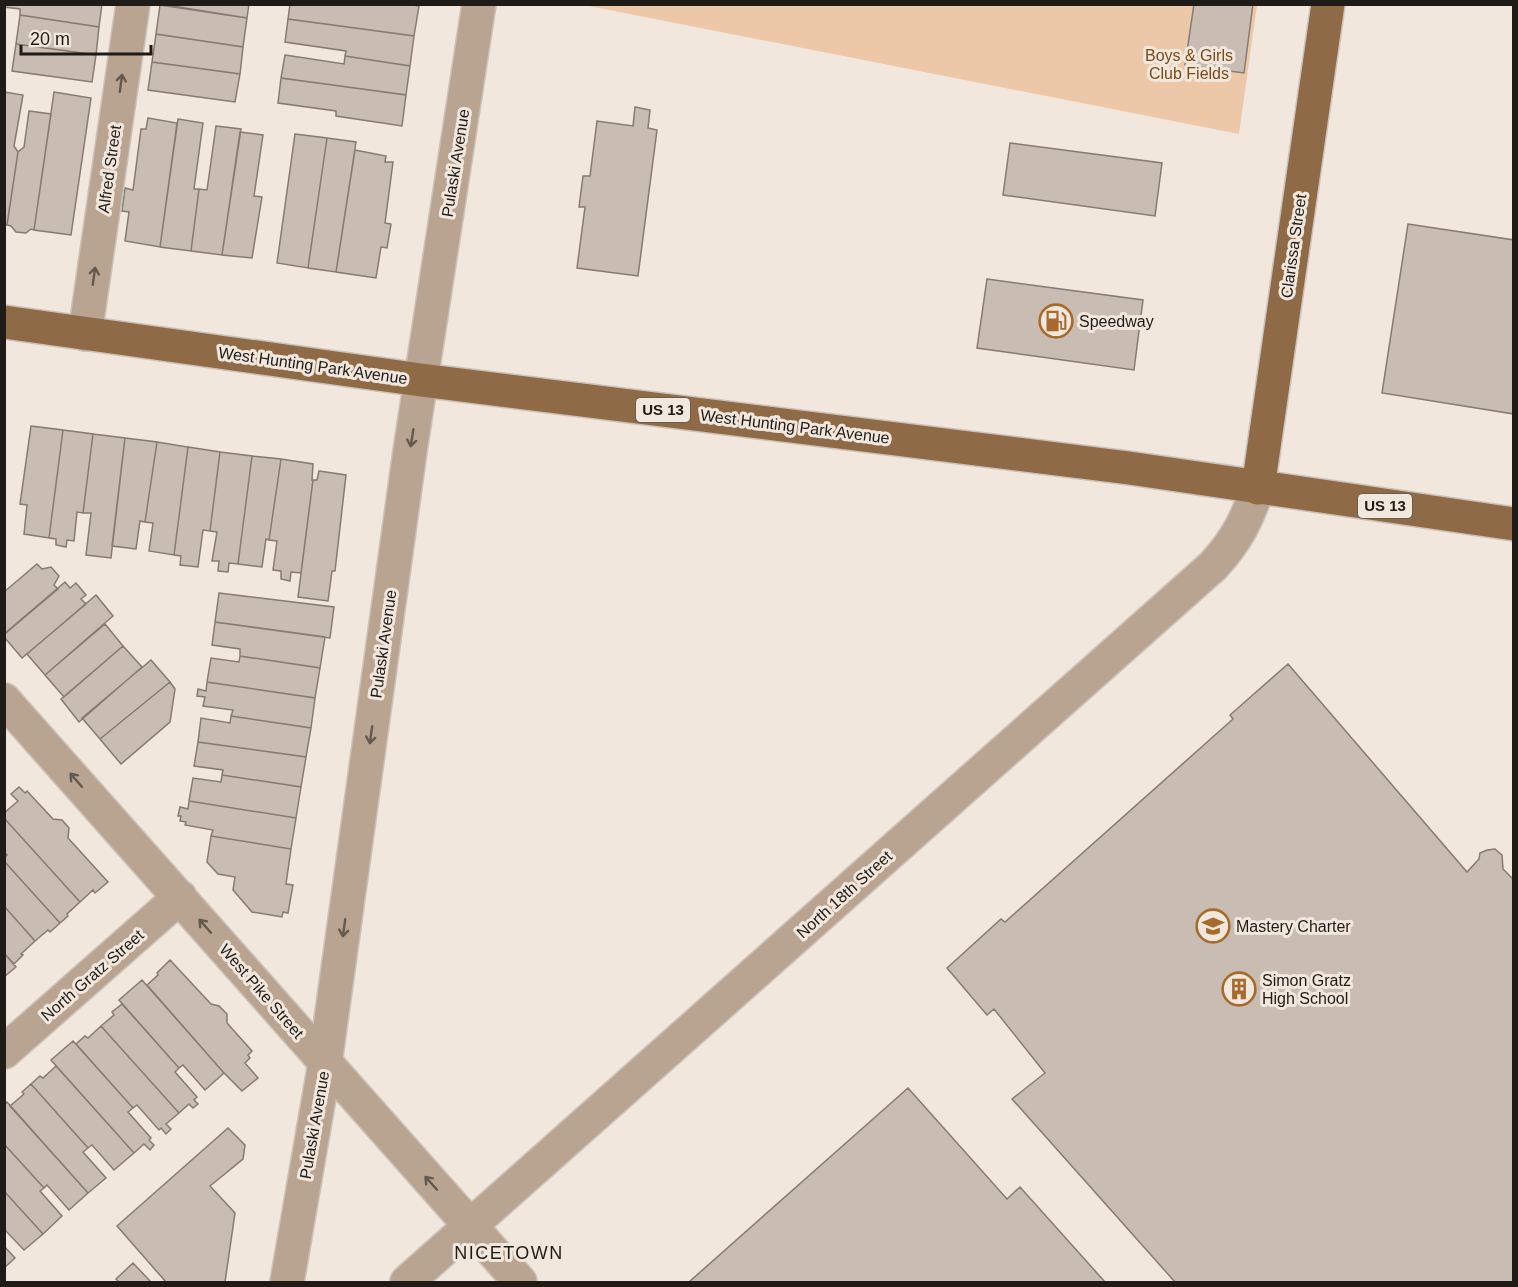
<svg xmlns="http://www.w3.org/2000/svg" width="1518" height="1287" font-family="Arial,sans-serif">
  <rect width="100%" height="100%" fill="#f2e7dd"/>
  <!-- green -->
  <path fill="#edc8a8" d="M584 5H1257L1239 134Z"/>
  <!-- building -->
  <path fill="#c8bcb3" stroke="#857b71" stroke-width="1.5" d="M4 4H102L99 27 20 15V9L4 7Z
    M160 4H249L247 18Z
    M290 4H407L419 6 414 36 288 19Z
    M1194 4H1253L1244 73 1185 65Z
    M160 5 247 18 243 47 156 34Z
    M20 15 99 27 96 55 16 44Z
    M288 19 414 36 410 66 345 56 346 51 285 42Z
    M156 34 243 47 240 74 152 62Z
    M16 44 96 55 92 82 12 71Z
    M285 55 344 64 345 56 410 66 406 95 281 78Z
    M152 62 240 74 235 102 148 90Z
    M281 78 406 95 402 126 336 116V111L278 103Z
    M4 92 23 95 14 146 18 152 7 225H4Z
    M54 92 91 98 71 235 34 230Z
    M635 107 650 110 648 128 657 130 638 276 577 268 585 207H579L583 176H590L597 121 633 126Z
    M29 111 51 114 34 230 31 229 26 233 16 232 11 226 7 225 18 152 24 147Z
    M148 118 177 123 160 247 125 241 129 212 122 211 125 188 133 190 141 129H146Z
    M178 119 203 123 194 189H199L191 251 160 247Z
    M216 126 241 129 222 255 191 251 199 189 207 190Z
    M240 132 263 135 254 196 262 197 252 258 222 255Z
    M295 134 327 138 308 268 277 263Z
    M327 138 356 142 336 272 308 268Z
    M1010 143 1162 163 1155 216 1003 195Z
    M355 150 386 156 385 162H393L385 223 391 224 387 248 381 247 376 278 336 272Z
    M1408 224 1514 240V414L1382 393Z
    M987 279 1143 300 1134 370 977 348Z
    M31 426 63 430 49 538 24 534 27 505 20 504Z
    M63 430 93 434 83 513 77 512 74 541 67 540 66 547 56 545V539L49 538Z
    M93 434 125 438 111 558 86 555 91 513H83Z
    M125 438 157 442 145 522 140 521 136 549 112 546Z
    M157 442 188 447 174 555 149 551 153 523 145 522Z
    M188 447 220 452 210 531 203 530 198 567 180 565 181 556 174 555Z
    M220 452 252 456 238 564 229 563 228 572 218 571 219 561H212L217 532 210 531Z
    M252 456 281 459 269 540 266 539 262 567 238 564Z
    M281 459 313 464 312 480H313L301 573 291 572 290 581 281 579V571L273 570 277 541 269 540Z
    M319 471 346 475 335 571H332L328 601 298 597 313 480H317Z
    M37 564 42 569 51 567 59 576 54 585 58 589 6 633 4 630V592Z
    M65 582 70 588 76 583 86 595 81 599 86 604 22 658 4 637V634Z
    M219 593 334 607 330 638 215 622Z
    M96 595 113 616 45 675 27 654Z
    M215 622 325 637 320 668 240 656V649L212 645Z
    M105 624 123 646 64 697 45 675Z
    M123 646 142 667 79 722 61 699Z
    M240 656 320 668 315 698 207 682 211 658 239 662Z
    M151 660 170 682 100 739 82 718Z
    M1288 664 1467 872 1479 859 1480 853 1487 850 1495 849 1502 855 1503 869 1514 880V1282H1175L1012 1099 1045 1073 994 1009 987 1015 947 968 1001 919 1005 922 1233 719 1230 715Z
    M170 682 175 689 170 722 121 764 100 739Z
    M207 682 315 698 311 728 231 716 233 710 203 706 205 697 197 696 198 689 206 691Z
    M231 716 311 728 306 757 198 742 201 718 230 723Z
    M198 742 306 757 301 787 222 775 223 770 194 766Z
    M222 775 301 787 296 818 189 801 193 778 221 782Z
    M19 787 25 793 27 791 53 819 62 820 69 828 68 838 108 882 95 893 93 890 80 902 4 818V813L18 801 11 794Z
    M189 801 296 818 291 849 211 836 213 830 185 825 186 822 180 821 181 816H178L180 807 188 809Z
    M4 818 80 902 67 914 68 916 60 923 4 861V858L7 855 4 852Z
    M211 836 291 849 286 884 293 885 288 913 283 912 282 917 252 912 233 890 235 877 218 874 207 862Z
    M4 861 60 923 50 932 48 930 35 941 4 906Z
    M4 906 35 941 21 954 23 955 14 964 4 953Z
    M4 953 16 967 4 977Z
    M170 960 211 1004 219 1006 227 1014V1023L252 1051 248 1055 250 1058 245 1063 258 1078 242 1091 224 1073 147 985 158 975 157 973Z
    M142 980 224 1073 205 1090 183 1065 179 1068 119 1000Z
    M122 1004 179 1068 175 1072 197 1097 194 1100 198 1104 193 1108 189 1104 179 1113 101 1026 114 1015 112 1012Z
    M101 1026 179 1113 166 1124 171 1129 166 1134 161 1128 159 1130 137 1105 133 1108 76 1044 85 1036 88 1038Z
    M73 1041 133 1108 128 1112 151 1138 149 1140 154 1145 150 1150 144 1144 134 1153 51 1060Z
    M56 1066 134 1153 114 1170 92 1145 88 1148 31 1084 40 1076 43 1078Z
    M31 1084 88 1148 83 1152 106 1178 88 1193 10 1106 24 1094 22 1092Z
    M908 1088 1007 1199 1020 1187 1105 1282H689Z
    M7 1102 88 1193 69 1210 47 1185 44 1188 4 1144V1105Z
    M228 1128 245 1145 243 1159 210 1186 235 1213 225 1282H166L117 1226Z
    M4 1144 44 1188 40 1191 62 1216 43 1234 4 1191Z
    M4 1191 43 1234 24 1250 4 1229Z
    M4 1246 15 1258 4 1268Z
    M133 1263 151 1282H119L116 1279Z"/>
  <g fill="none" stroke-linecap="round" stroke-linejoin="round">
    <!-- minor casing -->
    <g stroke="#ccc2b9" stroke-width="36">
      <path id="minor" d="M85 334 133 4
        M4 700 520 1282
        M4 1052 180 897
        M287 1282 325 1063 410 451 479 4
        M407 1282 1213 566C1237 540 1246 521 1258 488"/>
    </g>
    <!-- major casing -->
    <g stroke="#ccc2b9" stroke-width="36">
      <path id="major" d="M4 322 421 380 1129 468 1514 524
        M1258 488 1328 4"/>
    </g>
    <!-- minor -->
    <use href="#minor" stroke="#b9a491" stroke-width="33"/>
    <!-- major -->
    <use href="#major" stroke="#8f6a47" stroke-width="33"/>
  </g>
  <!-- one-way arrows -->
  <defs><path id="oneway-shaft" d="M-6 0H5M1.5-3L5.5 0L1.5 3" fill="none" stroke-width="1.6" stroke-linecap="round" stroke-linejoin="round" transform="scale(1.5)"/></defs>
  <g stroke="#64594e">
    <use href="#oneway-shaft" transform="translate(121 83) rotate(-82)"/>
    <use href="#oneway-shaft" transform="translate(94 276) rotate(-82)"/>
    <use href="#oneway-shaft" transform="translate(412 438) rotate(99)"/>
    <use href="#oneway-shaft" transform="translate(371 735) rotate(98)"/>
    <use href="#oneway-shaft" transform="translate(76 780) rotate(-131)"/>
    <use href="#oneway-shaft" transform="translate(205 926) rotate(-131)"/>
    <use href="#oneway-shaft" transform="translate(344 928) rotate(98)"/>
    <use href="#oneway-shaft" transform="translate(431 1183) rotate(-132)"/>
  </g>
  <!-- icons -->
  <defs>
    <g id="fuel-ring" transform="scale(1.725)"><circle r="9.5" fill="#f2e7dd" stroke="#a66a2c" stroke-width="1.5"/><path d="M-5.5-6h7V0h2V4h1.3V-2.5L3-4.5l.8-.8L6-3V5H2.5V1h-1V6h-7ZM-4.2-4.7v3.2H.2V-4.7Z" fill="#a66a2c"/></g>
    <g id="school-ring" transform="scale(1.725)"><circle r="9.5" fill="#f2e7dd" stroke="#a66a2c" stroke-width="1.5"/><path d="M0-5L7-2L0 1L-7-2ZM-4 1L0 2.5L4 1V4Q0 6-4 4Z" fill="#a66a2c"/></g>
    <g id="building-ring" transform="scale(1.725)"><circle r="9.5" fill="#f2e7dd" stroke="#a66a2c" stroke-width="1.5"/><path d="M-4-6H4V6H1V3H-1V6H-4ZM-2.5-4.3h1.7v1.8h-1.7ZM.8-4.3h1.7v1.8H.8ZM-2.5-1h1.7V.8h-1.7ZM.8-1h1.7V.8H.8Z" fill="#a66a2c"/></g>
  </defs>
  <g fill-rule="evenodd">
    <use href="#fuel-ring" x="1056" y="321"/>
    <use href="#school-ring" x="1213" y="926"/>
    <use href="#building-ring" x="1239" y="989"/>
  </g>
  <g text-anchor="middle" stroke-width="6" stroke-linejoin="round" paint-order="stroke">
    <!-- shield labels -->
    <g fill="#f2e7dd" stroke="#5e5852" stroke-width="1.5">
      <rect x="636" y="398" width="54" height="24" rx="4.5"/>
      <rect x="1358" y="494" width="54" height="24" rx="4.5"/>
    </g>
    <g font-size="15" font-weight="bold" fill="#1f1b17">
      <text x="663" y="415">US 13</text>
      <text x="1385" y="511">US 13</text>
    </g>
    <!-- park labels -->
    <g font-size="16" fill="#794b19" stroke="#f2e7dd">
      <text x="1189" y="61">Boys &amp; Girls<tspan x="1189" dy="18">Club Fields</tspan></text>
    </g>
    <!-- street labels -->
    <g font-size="16" fill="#1f1b17" stroke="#f2e7dd">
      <text transform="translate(455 163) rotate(-81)" y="6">Pulaski Avenue</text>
      <text transform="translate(109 169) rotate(-82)" y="6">Alfred Street</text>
      <text transform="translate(1293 246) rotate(-82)" y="6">Clarissa Street</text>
      <text transform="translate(313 365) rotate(8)" y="6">West Hunting Park Avenue</text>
      <text transform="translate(795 426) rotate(7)" y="6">West Hunting Park Avenue</text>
      <text transform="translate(383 644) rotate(-82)" y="6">Pulaski Avenue</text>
      <text transform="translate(844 894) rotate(-42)" y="6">North 18th Street</text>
      <text transform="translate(92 975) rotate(-41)" y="6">North Gratz Street</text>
      <text transform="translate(262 991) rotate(49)" y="6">West Pike Street</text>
      <text transform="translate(314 1125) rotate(-80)" y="6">Pulaski Avenue</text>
    </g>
    <!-- poi labels -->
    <g font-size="16" fill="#1f1b17" stroke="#f2e7dd" text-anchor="start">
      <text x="1079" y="327">Speedway</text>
      <text x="1236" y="932">Mastery Charter</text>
      <text x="1262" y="986">Simon Gratz<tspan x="1262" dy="18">High School</tspan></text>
    </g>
    <!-- neighbourhood labels -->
    <g font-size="18" letter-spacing="1.5" fill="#1f1b17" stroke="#f2e7dd">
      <text x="509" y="1259">NICETOWN</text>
    </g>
  </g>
  <!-- border -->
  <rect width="1518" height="1287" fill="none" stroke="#1f1b17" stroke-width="12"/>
  <!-- scale -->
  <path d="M21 45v9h130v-9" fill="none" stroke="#1f1b17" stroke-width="3"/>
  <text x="30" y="45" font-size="18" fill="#1f1b17" stroke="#f2e7dd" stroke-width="4.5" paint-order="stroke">20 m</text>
</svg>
